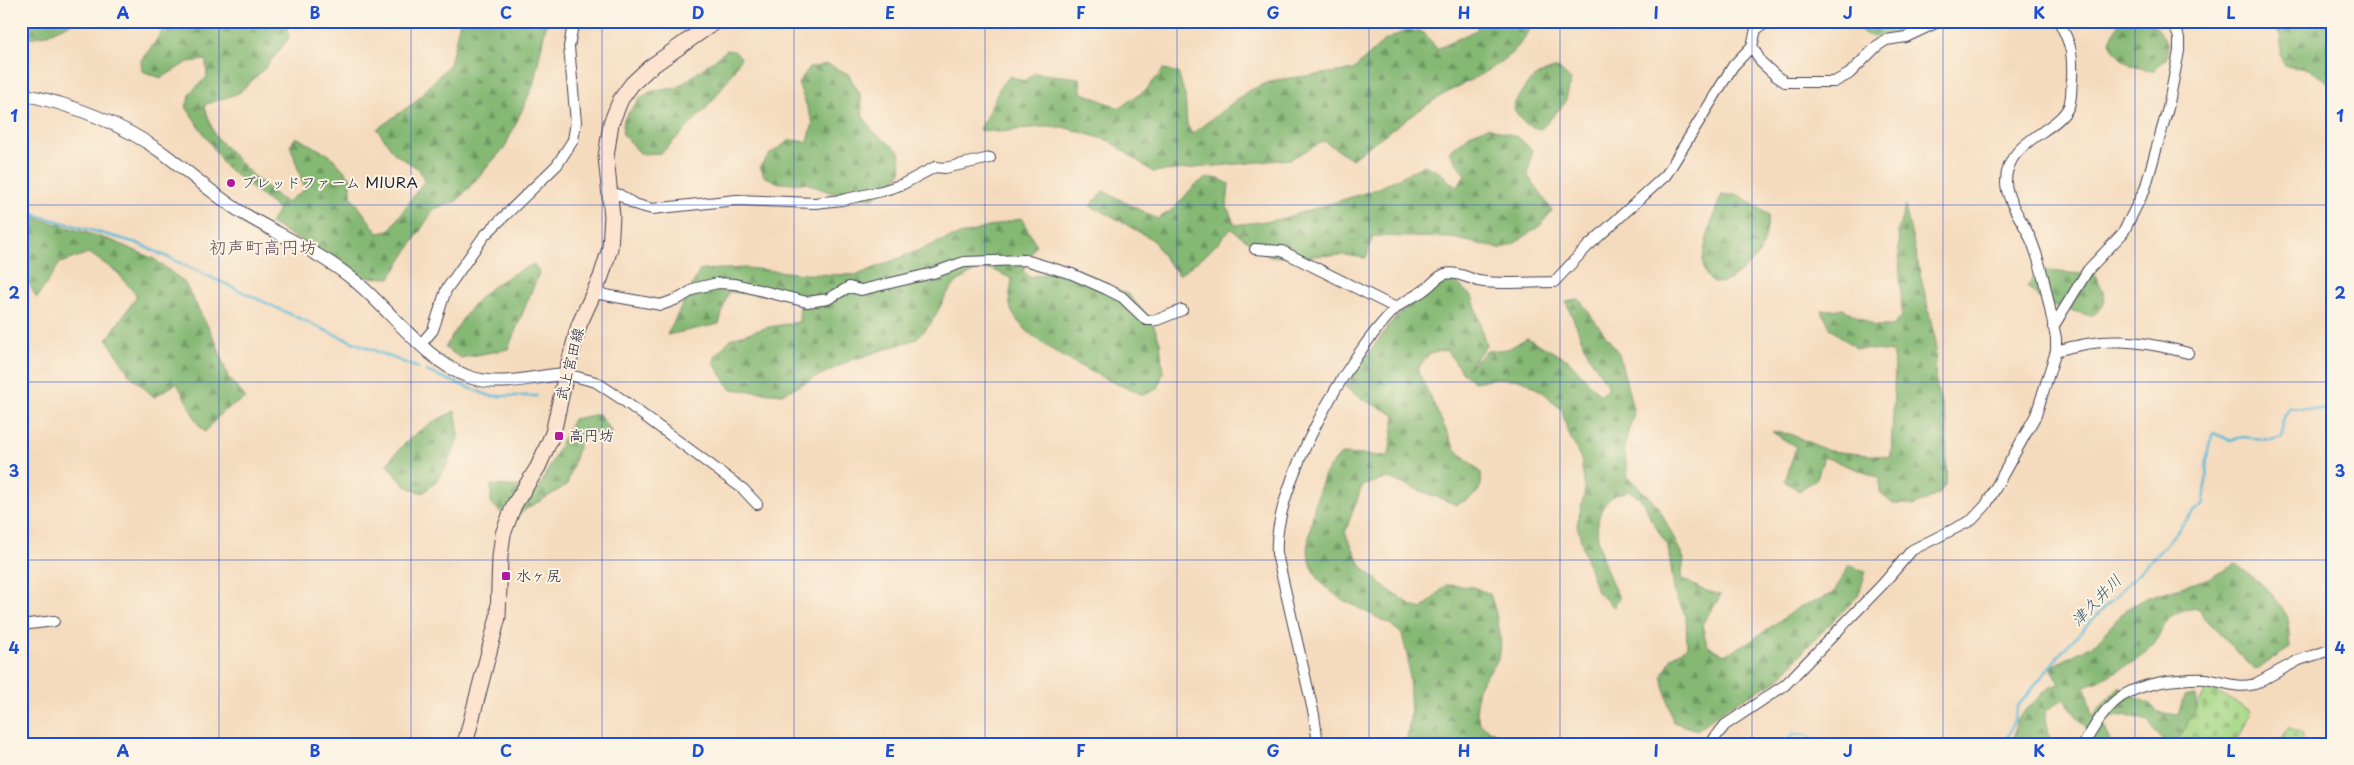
<svg xmlns="http://www.w3.org/2000/svg" width="2354" height="765" font-family="'Playpen Sans','Klee One',sans-serif">
  <defs>
    <pattern id="forest-firs" width="22" height="20" patternUnits="userSpaceOnUse" patternTransform="scale(1.25)"><rect width="22" height="20" fill="#84b873"/><path d="M5 1l3.5 6h-7zM16 11l3.5 6h-7z" fill="#6c9560"/></pattern>
    <pattern id="cemetery-stones" width="16" height="16" patternUnits="userSpaceOnUse" patternTransform="scale(1.25)"><rect width="16" height="16" fill="#a6d886"/><path d="M2 7V4a2 2 0 0 1 4 0v3zM10 15v-3a2 2 0 0 1 4 0v3z" fill="#8fb975"/></pattern>
  </defs>
  <rect width="100%" height="100%" fill="#fcf5e5"/>
  <filter id="ink" filterUnits="userSpaceOnUse"><feTurbulence type="fractalNoise" baseFrequency=".02" numOctaves="2"/><feDisplacementMap in="SourceGraphic" scale="10" xChannelSelector="R" yChannelSelector="G"/><feConvolveMatrix kernelMatrix="1 2 1 2 8 2 1 2 1" color-interpolation-filters="sRGB"/></filter>
  <filter id="wash" filterUnits="userSpaceOnUse"><feTurbulence type="fractalNoise" baseFrequency=".0096" numOctaves="4" result="noise"/><feDisplacementMap in="SourceGraphic" scale="20" xChannelSelector="R" yChannelSelector="G"/><feGaussianBlur stdDeviation="1.12" result="paint"/><feColorMatrix in="noise" values="0 0 0 0 0 0 0 0 0 0 0 0 0 0 0 0 0 1.4 0 .05"/><feComposite in="paint" operator="in"/></filter>
  <g filter="url(#wash)">
    <rect width="100%" height="100%" fill="#f5dbbe"/>
    <!-- forest -->
    <path fill="url(#forest-firs)" stroke="#536d57" d="M21 21H76L45 35 21 40Z
      M168 21H285L289 38 265 68 239 93 204 105 215 136 252 175 286 203 305 189 290 145 296 137 331 156 351 178V196L378 233 389 231 424 181 419 169 395 154 377 129 415 102 450 64 460 21H547L533 86 505 147 457 201 434 209 390 278 363 277 270 223 279 210 226 167 186 107 191 92 207 77 206 60 188 62 161 78 142 71 141 60 154 44Z
      M1475 21H1532C1519 64 1469 78 1436 99 1407 118 1379 138 1352 159L1324 141 1290 159 1153 172 1110 141 1063 127H1039L999 132 980 130 1001 85 1010 76 1024 81 1035 73 1080 78 1081 92 1119 108 1146 90 1164 69 1178 73 1185 95 1187 125 1192 134 1248 91 1275 80 1353 70 1384 41 1407 30 1424 33 1437 49 1478 29Z
      M1854 21H1929C1905 32 1871 53 1854 21Z
      M2120 21C2151 21 2151 17 2168 44L2166 59 2154 70C2134 69 2116 61 2110 41Z
      M2272 21H2333V79L2329 83 2309 69 2285 66 2280 55 2281 37Z
      M727 50 734 51 741 57C720 98 693 123 661 153L641 154 622 133 624 119 640 98 652 91 677 88Z
      M827 64 848 74 860 94 863 117 875 133 899 151 902 170 891 187 872 198 829 192 806 183H779L764 176 760 166 770 154 790 140 808 142 813 123 798 83 809 68Z
      M1558 68 1571 80 1565 103 1541 129C1526 127 1519 119 1513 106 1528 81 1529 76 1558 68Z
      M1488 127 1518 137 1532 150 1528 176 1552 210 1541 225 1515 243 1502 249 1452 238 1373 236 1366 258 1344 255 1271 257 1231 229 1207 254 1179 275 1165 259 1153 240 1110 215 1090 206 1103 191 1158 219C1163 215 1170 212 1174 208 1191 192 1202 166 1229 184L1227 207 1235 225 1281 219 1377 189 1424 165 1439 172 1457 188 1465 175 1449 152 1472 133Z
      M1722 195H1739L1769 215C1764 245 1764 254 1739 273 1730 280 1725 283 1714 283 1707 278 1704 273 1703 264 1702 250 1715 208 1722 195Z
      M1905 206 1936 343 1935 376 1938 394 1947 422 1946 483 1939 494 1913 506 1908 504H1893L1880 492V478L1824 457 1817 478 1799 491 1785 482 1796 447 1772 432 1790 434 1829 451 1891 457 1895 367 1892 352 1855 348 1831 329 1821 310 1843 309 1875 326H1893L1902 316 1898 231Z
      M21 213 113 241 154 259 184 282 216 342 228 377 246 398 222 412 205 432 198 424 177 383 154 397 129 374 107 339 137 296 118 273 89 253 60 263 37 298 21 270Z
      M1021 218 1036 244 1023 271 1030 277 1073 267 1129 295 1152 321 1160 342 1163 373 1157 389 1144 395C1112 383 1022 343 1011 309 1008 301 1011 287 1012 279L992 269H978L957 282 947 294 930 325 916 339 849 361 782 394 730 389 714 363 715 355 732 338 769 327 799 322 800 297 728 292 719 324 667 335 700 270 747 268 805 274 857 275 949 238Z
      M534 264 539 273 508 349 461 358 445 348C472 301 483 287 534 264Z
      M2047 271 2095 275C2104 294 2113 303 2091 316L2045 303 2027 287 2033 278Z
      M1453 279 1473 298 1486 346 1467 369 1487 351 1508 349 1527 338 1568 360 1600 395 1609 387 1589 356 1566 302 1579 299 1619 354 1634 413 1624 446 1628 477 1658 506 1684 559 1681 578 1703 590 1721 595 1702 624 1707 645 1724 655 1751 641 1799 607 1833 594 1849 565 1866 572 1858 596 1806 648 1779 679 1728 707 1697 730 1673 722 1662 677 1672 657 1687 647 1686 616 1675 595 1668 547 1650 517 1644 502 1630 491C1625 492 1619 493 1615 495 1580 518 1606 570 1619 598L1614 607 1597 592 1584 552 1577 525 1585 490 1581 459 1567 430 1562 410 1544 393 1523 380 1496 378 1474 382 1463 373 1446 350 1429 354 1417 369 1455 449 1481 472C1484 494 1474 495 1457 505L1388 478 1362 486 1345 533 1362 567 1393 593 1412 606 1422 609 1446 585 1473 587 1490 594C1495 608 1503 638 1500 652 1498 665 1486 674 1480 685 1474 696 1477 711 1479 723L1496 734 1500 743 1406 744 1411 712 1408 659 1402 634 1390 624 1341 599 1324 586 1313 571 1307 549 1315 503 1326 471 1341 454 1389 456 1395 415 1362 399 1345 387 1389 325 1423 289Z
      M455 411C456 418 459 427 458 435 456 453 438 485 422 493L405 486 387 464C410 435 422 427 455 411Z
      M599 414 612 433 582 435 567 485 528 508 515 518 505 517 491 503V485L539 488 573 419Z
      M2236 564 2272 593 2288 617 2290 648 2255 670 2204 618 2199 608C2157 611 2170 631 2147 652 2139 660 2095 684 2085 686L2092 716 2119 687 2151 705 2158 712 2178 715 2184 696H2196L2197 727 2210 744H2165L2148 721 2127 715 2102 719 2111 744H2093L2092 735 2063 699 2045 712 2050 740 2048 744H2014L2016 720 2048 688 2060 684 2051 667 2096 643 2124 611 2148 597 2207 579Z"/>
    <!-- cemetery -->
    <path fill="url(#cemetery-stones)" stroke="#647d60" d="M2208 687 2251 711 2236 744H2176Z
      M2288 727 2304 735 2300 744H2280Z"/>
    <g fill="none" stroke-linecap="round" stroke-linejoin="round">
      <!-- stream -->
      <path stroke="#5bbbd9" stroke-width="2.5" d="M21 211 137 243 331 333 418 368
        M426 371 490 396H537
        M1785 744 1793 734 1807 735 1818 744
        M2002 744 2009 735 2018 706 2065 648 2161 550 2193 512 2203 505C2209 482 2203 455 2213 433L2230 440 2243 437 2271 440 2282 437 2283 419 2290 408 2333 410"/>
    </g>
  </g>
  <g filter="url(#ink)">
    <g fill="none" stroke-linecap="round" stroke-linejoin="round">
      <!-- minor casing -->
      <g stroke="#423e4f" stroke-width="12">
        <path id="minor" d="M1758 28 1769 21
          M1752 46 1761 62 1776 76 1785 82H1834L1849 74 1877 46 1886 40 1906 37 1940 21
          M610 193 620 195 634 204 652 209 736 200 815 203 842 200 882 191 903 184 935 167 945 168 990 158
          M1255 249 1282 251 1396 308
          M594 293 661 305 680 298 696 288 718 283 735 284 807 302 828 299 849 287 861 290 933 273 964 262 1025 260 1072 274 1106 289 1122 297 1146 320H1157L1182 310
          M2053 327 2088 270 2123 233 2145 189 2168 108 2179 51V38L2173 21
          M421 344 433 330 446 290 484 236 557 165 573 140 576 122 569 47 572 30 578 21
          M2056 351C2105 336 2139 340 2188 353
          M566 374 596 382 620 398 743 489 757 504
          M21 625 54 621
          M1318 744 1314 715 1277 554C1272 488 1348 355 1395 309 1404 300 1415 297 1424 290 1431 286 1436 277 1445 274 1456 271 1468 278 1478 281 1499 285 1532 282 1554 282L1587 247 1666 175 1733 66 1752 46 1758 21
          M1710 744 1725 725 1785 685 1882 585 1912 550 1972 520 1986 505 2036 415 2056 351V338C2049 306 2044 272 2032 242 2025 223 2007 203 2006 183 2005 140 2057 133 2069 106 2072 97 2071 88 2072 79 2073 52 2071 45 2059 21
          M2084 744C2107 703 2121 688 2168 681 2181 680 2193 678 2206 679 2224 682 2237 689 2255 684L2299 660 2333 649"/>
      </g>
      <!-- tertiary casing -->
      <g stroke="#423e4f" stroke-width="14">
        <path id="tertiary" d="M21 94C73 104 120 123 163 153 190 173 215 196 244 214 281 236 321 253 354 280 390 309 425 361 469 377 501 388 533 376 566 374"/>
      </g>
      <!-- secondary casing -->
      <g stroke="#423e4f" stroke-width="17">
        <path id="secondary" d="M465 744 498 617 500 557 503 534 514 505 538 467 553 433 566 374 579 325 601 277 610 248 612 216 606 157 611 123 621 99 632 84 649 68 716 21"/>
      </g>
      <!-- minor -->
      <use href="#minor" stroke="#fff" stroke-width="10"/>
      <!-- tertiary -->
      <use href="#tertiary" stroke="#fff" stroke-width="12"/>
      <!-- secondary -->
      <use href="#secondary" stroke="#fde4d1" stroke-width="15"/>
    </g>
  </g>
  <!-- grid -->
  <path fill="none" stroke="#1d4ed8" stroke-width="1" stroke-opacity="0.55" d="M219 21V744M411 21V744M602 21V744M794 21V744M985 21V744M1177 21V744M1369 21V744M1560 21V744M1752 21V744M1943 21V744M2135 21V744M21 205H2333M21 382H2333M21 560H2333"/>
  <!-- markers -->
  <g fill="#b5179e" stroke="#fcf5e5" stroke-width="2">
    <circle cx="231" cy="183" r="5"/>
    <rect x="554" y="431" width="10" height="10" rx="2.5"/>
    <rect x="501" y="571" width="10" height="10" rx="2.5"/>
  </g>
  <g text-anchor="middle" stroke-width="4" stroke-linejoin="round" paint-order="stroke">
    <!-- poi labels -->
    <g font-size="15" fill="#22223b" stroke="#fcf5e5" text-anchor="start">
      <text x="241" y="188">ブレッドファーム MIURA</text>
      <text x="569" y="441">高円坊</text>
      <text x="516" y="581">水ヶ尻</text>
    </g>
    <!-- street labels -->
    <g font-size="15" fill="#22223b" stroke="#fcf5e5">
      <text transform="translate(570 364) rotate(-76)" y="5">武上宮田線</text>
    </g>
    <!-- water labels -->
    <g font-size="16" font-style="italic" fill="#365872" stroke="#fcf5e5">
      <text transform="translate(2096 600) rotate(-46)" y="6">津久井川</text>
    </g>
    <!-- quarter labels -->
    <g font-size="18" fill="#624d5b" stroke="#fcf5e5">
      <text x="263" y="254">初声町高円坊</text>
    </g>
  </g>
  <!-- margin -->
  <rect width="2354" height="765" fill="none" stroke="#fcf5e5" stroke-width="55"/>
  <rect x="28" y="28" width="2298" height="710" fill="none" stroke="#1d4ed8" stroke-width="2"/>
  <g font-size="16" text-anchor="middle" font-weight="bold" fill="#1d4ed8">
    <text x="123" y="19">A</text>
    <text x="315" y="19">B</text>
    <text x="506" y="19">C</text>
    <text x="698" y="19">D</text>
    <text x="890" y="19">E</text>
    <text x="1081" y="19">F</text>
    <text x="1273" y="19">G</text>
    <text x="1464" y="19">H</text>
    <text x="1656" y="19">I</text>
    <text x="1848" y="19">J</text>
    <text x="2039" y="19">K</text>
    <text x="2231" y="19">L</text>
    <text x="14" y="122">1</text>
    <text x="2340" y="122">1</text>
    <text x="14" y="299">2</text>
    <text x="2340" y="299">2</text>
    <text x="14" y="477">3</text>
    <text x="2340" y="477">3</text>
    <text x="14" y="654">4</text>
    <text x="2340" y="654">4</text>
    <text x="123" y="757">A</text>
    <text x="315" y="757">B</text>
    <text x="506" y="757">C</text>
    <text x="698" y="757">D</text>
    <text x="890" y="757">E</text>
    <text x="1081" y="757">F</text>
    <text x="1273" y="757">G</text>
    <text x="1464" y="757">H</text>
    <text x="1656" y="757">I</text>
    <text x="1848" y="757">J</text>
    <text x="2039" y="757">K</text>
    <text x="2231" y="757">L</text>
  </g>
</svg>
